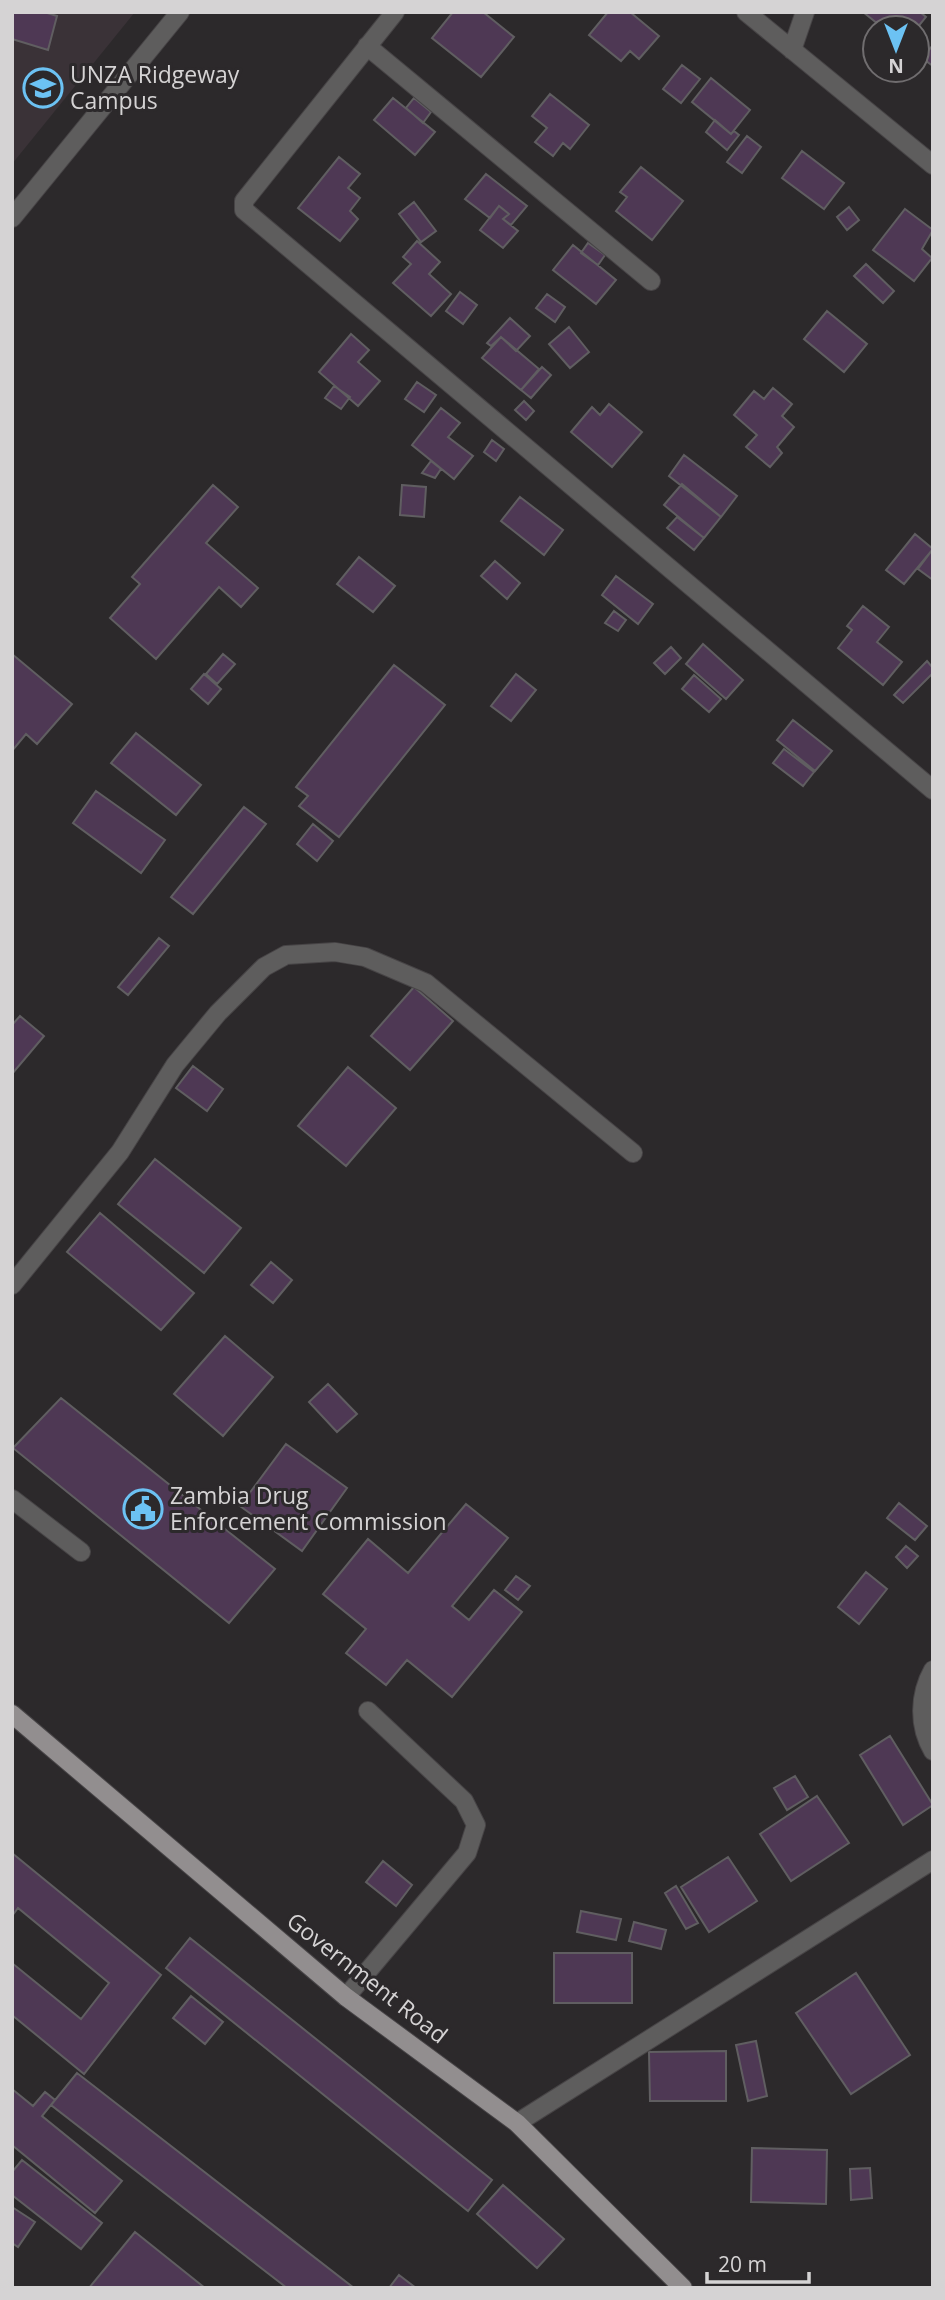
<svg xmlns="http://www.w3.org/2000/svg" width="945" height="2300" font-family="'Open Sans',sans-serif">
  <rect width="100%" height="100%" fill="#2c292b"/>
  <!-- built -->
  <path fill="#3a3237" d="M12 12H135L12 164Z"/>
  <!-- building -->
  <path fill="#4e3854" stroke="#605e61" stroke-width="2" d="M12 12H44L57 16 48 50 12 39Z
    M453 12H483L514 37 481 77 432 38Z
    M608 12H630L659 36 639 59 630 51 621 61 589 35Z
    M863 12H920L926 17 917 28H883Z
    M933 45V66L922 58Z
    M682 65 700 79 681 103 663 89Z
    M711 78 750 110 731 134 692 102Z
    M550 94 589 125 570 149 563 143 553 156 535 142 547 128 532 116Z
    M393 98 435 132 415 155 374 120Z
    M414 98 431 112 423 123 406 108Z
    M715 120 731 134 734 131 739 135 727 150 706 132Z
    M747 136 761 147 742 173 727 162Z
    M802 151 844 183 824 209 782 178Z
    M339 157 360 174 348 188 360 198 350 211 358 219 340 241 298 208Z
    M641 167 683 201 652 240 616 211 627 197 620 192Z
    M486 174 527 206 511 225 503 219 509 214 499 206 490 218 465 199Z
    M414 202 436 231 421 242 399 214Z
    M499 206 509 214 503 219 518 231 503 248 480 230Z
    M849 207 859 220 847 230 837 217Z
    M905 209 933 230 922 249 932 258 914 281 873 250Z
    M417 241 440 262 429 274 451 294 431 316 393 283 411 264 403 257Z
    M588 243 605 255 598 265 581 253Z
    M573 245 616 280 596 304 553 270Z
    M866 264 894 291 883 303 854 276Z
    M460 292 477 305 463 324 446 311Z
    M547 294 565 307 555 322 536 308Z
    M827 311 867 344 844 372 804 339Z
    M510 318 530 336 516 351 501 337 491 346 487 343Z
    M569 327 589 352 570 368 549 344Z
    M351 334 369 350 358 362 380 381 358 406 319 372Z
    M501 337 539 369 521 390 482 358Z
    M542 367 551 375 531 398 521 390Z
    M417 382 436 395 424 412 405 399Z
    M334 386 350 397 341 409 325 398Z
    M773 388 792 404 782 416 794 427 777 447 782 453 770 467 746 447 757 435 734 415 754 391 764 399Z
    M524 401 534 411 526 420 515 410Z
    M609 404 642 432 612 467 571 432 592 407 600 415Z
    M441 408 460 423 448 437 473 456 454 479 412 445Z
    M492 440 504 449 496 461 484 452Z
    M684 455 737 496 721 517 669 476Z
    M431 461 441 469 435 478 422 473Z
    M682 484 721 517 704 538 664 505Z
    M213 485 238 507 206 543 258 588 241 607 219 587 156 659 110 618 140 584 132 577Z
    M402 485 426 487 424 517 400 515Z
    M520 497 563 530 544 555 501 521Z
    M677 517 704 538 694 550 667 528Z
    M915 534 933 549 904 584 886 570Z
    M933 549V580L918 569Z
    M359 557 395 586 373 612 337 584Z
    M495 561 520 583 507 599 481 576Z
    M616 576 653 604 638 624 602 595Z
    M863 606 889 627 877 642 902 662 883 685 838 648 852 630 847 626Z
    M614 611 626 620 618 631 605 623Z
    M703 644 743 680 726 699 686 664Z
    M671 647 681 658 665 674 654 663Z
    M12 654 72 704 37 744 26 734 12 751Z
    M223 654 235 664 217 684 206 674Z
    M927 661 933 668V673L903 703 894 695Z
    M394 665 445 705 339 837 299 806 308 796 296 787Z
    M204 674 221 689 208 704 191 689Z
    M516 674 536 690 511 721 491 706Z
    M694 675 721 699 709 712 682 689Z
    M793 720 832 751 815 771 777 740Z
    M136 733 201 785 176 815 111 763Z
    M784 749 814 772 803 786 773 763Z
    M96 791 165 840 141 873 73 823Z
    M244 807 266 824 193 914 171 897Z
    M313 824 333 841 317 861 297 844Z
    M159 938 169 946 128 995 118 987Z
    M414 987 453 1021 410 1070 371 1036Z
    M20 1016 44 1036 12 1074V1025Z
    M193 1066 223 1089 207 1111 176 1088Z
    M348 1067 396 1108 346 1166 298 1126Z
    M155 1159 241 1228 204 1273 118 1204Z
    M100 1213 194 1293 161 1330 67 1252Z
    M271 1262 292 1280 273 1303 251 1285Z
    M225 1336 273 1377 223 1436 174 1394Z
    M328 1384 357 1414 337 1432 309 1402Z
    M61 1398 275 1569 229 1623 13 1448Z
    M286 1444 347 1488 302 1551 240 1506Z
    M899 1503 927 1526 915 1540 887 1518Z
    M466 1504 508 1538 452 1606 469 1620 494 1590 522 1612 452 1697 407 1660 386 1685 346 1653 366 1629 323 1594 368 1539 408 1573Z
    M906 1546 918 1556 907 1568 896 1557Z
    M866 1572 887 1589 859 1624 838 1607Z
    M516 1576 530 1586 518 1600 505 1590Z
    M890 1736 933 1805 903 1825 860 1755Z
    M795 1776 808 1797 787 1810 774 1788Z
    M817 1796 849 1843 791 1881 760 1834Z
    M12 1853 161 1975 84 2074 12 2015V1963L81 2019 109 1983 18 1908 12 1916Z
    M728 1857 757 1901 709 1932 681 1887Z
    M383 1861 412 1885 396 1906 366 1882Z
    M676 1886 698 1923 686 1929 665 1893Z
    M581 1911 621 1919 616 1940 577 1932Z
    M634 1922 666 1930 661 1949 629 1941Z
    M190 1938 492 2180 468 2211 166 1968Z
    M554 1953H632V2003H554Z
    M856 1973 910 2055 851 2094 796 2013Z
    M191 1996 223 2022 205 2044 173 2018Z
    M756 2041 767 2096 748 2101 736 2045Z
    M726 2051V2101H650L649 2052Z
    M77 2073 354 2288H287L51 2105Z
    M12 2089 33 2106 45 2092 55 2100 42 2116 122 2181 95 2213 12 2145Z
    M752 2148 827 2150 826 2204 751 2202Z
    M22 2160 102 2223 81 2249 12 2195V2172Z
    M870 2168 872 2198 851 2200 850 2169Z
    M503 2185 564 2239 537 2268 477 2214Z
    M12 2207 35 2222 18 2247 12 2243Z
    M135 2232 205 2288H89Z
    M399 2275 416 2288H389Z"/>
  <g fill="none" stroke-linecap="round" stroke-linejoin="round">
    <!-- minor casing -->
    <g stroke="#474446" stroke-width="20">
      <path id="minor" d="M395 12 244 201V210L933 790
        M746 12 933 165
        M367 46 651 281
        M792 50 805 12
        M12 218 180 12
        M12 1285 120 1152 175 1065 218 1013 264 967 286 955 335 952 365 957 426 983 633 1153
        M12 1499 81 1552
        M933 1670C919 1695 918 1726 933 1751
        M346 1997 467 1853 476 1825 464 1801 368 1711
        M517 2123 933 1860"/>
    </g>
    <!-- major casing -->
    <g stroke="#474446" stroke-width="20">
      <path id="major" d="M12 1714 346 1997 517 2123 683 2288"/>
    </g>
    <!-- minor -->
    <use href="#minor" stroke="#5e5d5d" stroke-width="18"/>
    <!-- major -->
    <use href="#major" stroke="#928e8f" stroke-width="18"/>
  </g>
  <!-- icons -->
  <defs>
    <g id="university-ring" transform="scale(2.0125)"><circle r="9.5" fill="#2c292b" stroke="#6cc2f3" stroke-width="1.5"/><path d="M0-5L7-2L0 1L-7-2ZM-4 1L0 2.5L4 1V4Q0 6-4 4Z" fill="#6cc2f3"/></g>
    <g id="civic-ring" transform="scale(2.0125)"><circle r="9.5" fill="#2c292b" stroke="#6cc2f3" stroke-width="1.5"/><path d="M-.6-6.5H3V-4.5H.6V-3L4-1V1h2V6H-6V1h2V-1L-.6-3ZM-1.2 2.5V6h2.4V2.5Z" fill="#6cc2f3"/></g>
  </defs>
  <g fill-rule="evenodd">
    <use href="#university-ring" x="43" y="88"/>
    <use href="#civic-ring" x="143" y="1509"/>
  </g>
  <g text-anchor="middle" stroke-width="6" stroke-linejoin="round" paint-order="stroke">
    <!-- poi labels -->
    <g font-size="23" fill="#d5d3d4" stroke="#2c292b" text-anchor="start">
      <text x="70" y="83">UNZA Ridgeway<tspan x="70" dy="26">Campus</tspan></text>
      <text x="170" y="1504">Zambia Drug<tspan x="170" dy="26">Enforcement Commission</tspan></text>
    </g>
    <!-- street labels -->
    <g font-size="23" fill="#d5d3d4" stroke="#2c292b">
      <text transform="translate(367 1978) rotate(38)" y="8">Government Road</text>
    </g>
  </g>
  <!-- border -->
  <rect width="945" height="2300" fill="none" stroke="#d5d3d4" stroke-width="28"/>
  <!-- north arrow -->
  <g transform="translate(896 49) rotate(180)"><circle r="33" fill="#2c292b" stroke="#706d6f" stroke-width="2"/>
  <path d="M0-5L12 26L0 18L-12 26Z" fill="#6cc2f3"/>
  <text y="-10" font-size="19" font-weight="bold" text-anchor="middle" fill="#d5d3d4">N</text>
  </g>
  <!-- scale -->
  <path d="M707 2272v10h102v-10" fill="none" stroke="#d5d3d4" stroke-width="3.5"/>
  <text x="718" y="2272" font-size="21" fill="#d5d3d4" stroke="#2c292b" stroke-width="5" paint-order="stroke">20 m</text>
</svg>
